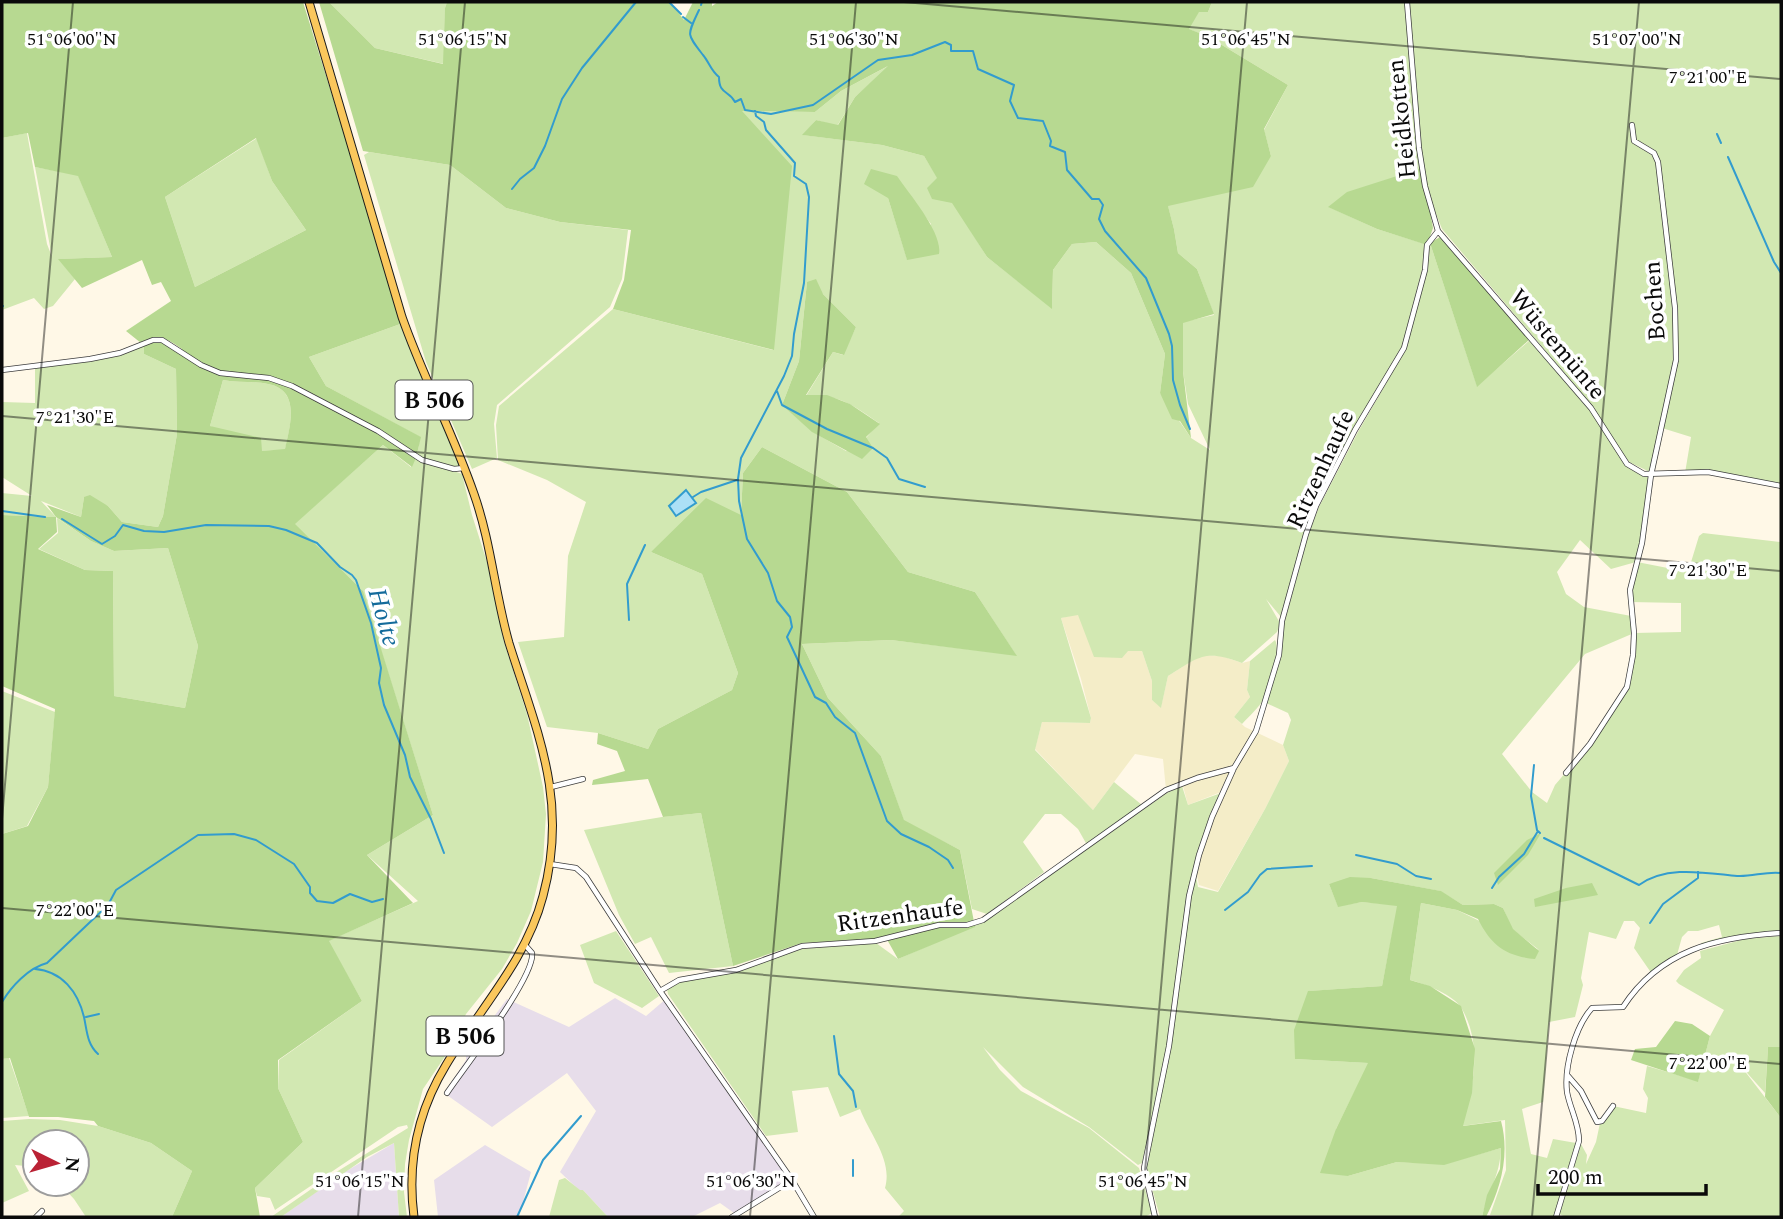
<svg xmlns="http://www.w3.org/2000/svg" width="1783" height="1219" font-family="Spectral,serif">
  <rect width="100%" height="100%" fill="#fff8e7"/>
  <!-- industrial -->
  <path fill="#e7ddea" d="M615 998 646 1016 667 998 792 1180 734 1213 720 1203 692 1217H608L583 1190 580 1191 560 1172 596 1111 567 1073 492 1127 444 1093 466 1060V1054L507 999 569 1027Z
    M394 1143 399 1217H281L343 1173Z
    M485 1145 531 1172 519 1217H438L434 1180Z"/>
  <!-- farmland -->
  <path fill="#f4edc8" d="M1078 614 1128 651H1142L1152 681V700L1161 707 1168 676 1201 655 1222 656 1242 663 1250 661 1247 690 1250 697 1234 717 1245 727 1283 745 1289 761 1265 809 1218 891 1199 885 1196 870 1221 792 1188 805 1183 786 1222 772 1166 790 1163 759 1135 754 1093 810 1035 749 1042 722 1090 723 1091 718 1081 679 1061 618Z"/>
  <!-- green -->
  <path fill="#d2e8b2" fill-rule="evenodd" d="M329 2H447L445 8 444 64 375 48Z
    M1212 2H1781V486L1708 472 1685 473 1691 437 1662 428 1650 472 1629 462 1571 381 1442 229 1425 186 1329 207 1377 229 1425 244 1422 270 1402 347 1353 430 1314 505 1304 532 1281 617 1266 599 1280 623 1277 632 1242 663C1205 649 1200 656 1168 676L1161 708 1152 700V681L1142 651H1128L1122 658 1094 657 1078 615 1061 618 1091 718 1090 723 1042 722 1035 750 1093 810 1114 782 1142 805 1087 845 1078 829 1061 814H1045L1023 842 1044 872 987 914 972 909 960 850 904 821 881 756 828 698 802 644 891 640 1016 655 975 592 908 572 847 492 762 447 743 473 741 515 651 552 702 574 738 673 732 690 658 729 648 749 598 733 547 727 518 642 564 637 568 556 586 502 547 480 498 460 496 425 499 406 613 309 773 350 741 111 815 112 841 91 892 64 855 97 837 126 816 120 803 135 882 145 924 156 987 257 1052 308 1053 270 1072 244 1096 242 1131 273 1165 354 1160 393 1191 438 1210 450 1188 404 1183 371V322L1214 315 1197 269 1178 253 1174 229 1167 203 1271 156 1264 130 1288 85 1207 36 1188 29 1199 11 1208 12ZM888 198 917 206 931 224 907 259ZM807 282 823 294 856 327 843 355 833 352 806 396C840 394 852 405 879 423L866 438 846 451 813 432 782 405 799 361Z
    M27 133 47 244 52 257 35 167 78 175 112 257 59 259 75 279 53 306 44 309 34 298 2 310V138Z
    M257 138 272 181 306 230 195 287 165 197Z
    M369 152 450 165 506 208 560 222 628 230 622 279 610 307 497 405 494 424 497 458 472 469 426 362 364 155Z
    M1430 243 1477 386 1530 340 1591 408 1627 464 1651 475 1642 543 1637 562 1688 572 1699 536 1703 533 1781 542V931L1744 934 1702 945 1701 943 1722 937 1719 925 1698 931H1688L1682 937 1677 955 1652 974 1634 948 1640 928 1634 921H1624L1616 939 1589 932 1581 978 1583 985 1575 1017 1549 1022 1543 1102 1522 1109 1531 1154 1547 1158 1553 1139 1576 1143 1555 1217 1490 1215 1506 1170 1505 1120 1462 1126C1473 1088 1483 1046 1462 1009 1455 995 1425 984 1410 980L1421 903 1457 910 1539 950 1512 929 1503 908 1494 904 1463 905 1440 891 1371 878 1329 884 1338 906 1362 902 1398 905 1382 986 1309 991 1295 1059 1369 1063 1336 1129 1348 1176 1397 1162 1444 1164 1501 1148C1500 1176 1488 1191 1482 1217H1160L1146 1167 1159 1094 1142 1163 1138 1165 1089 1127 1023 1087 983 1047 1000 1070 1021 1091 1089 1128 1139 1168 1152 1213 1145 1217H898L904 1211 885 1188C893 1160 870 1135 860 1109L840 1117 828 1087 792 1091 798 1132 766 1136 668 994 667 989 681 982 736 971 802 949 876 943 898 959 985 921 1167 793 1182 786 1188 805 1221 793 1195 871 1198 887 1218 892 1265 809 1289 761 1283 745 1291 720 1288 713 1266 703 1281 655 1284 624 1309 533 1319 507 1358 432 1406 349 1427 271ZM1580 540 1611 569 1636 562 1630 602 1681 603V632L1634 633 1631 616 1584 607 1566 594 1557 572ZM1634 633 1627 687 1590 744 1555 785 1547 803 1532 792 1502 754 1585 654Z
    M403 323 419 368 460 467H454L417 456 420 437 326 386 309 357Z
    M144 345V354L176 369 177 434 163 516 158 527 122 522 108 506 84 497 81 517 41 501 56 517 2 515V493L32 496 2 477V402L35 403V367L90 360Z
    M223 380C238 383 254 381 268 384 301 390 290 426 285 450L262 451 210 426Z
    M383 445 411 467 416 458 462 474 472 515 487 562 504 642 527 714 543 787 546 814 543 862 531 911 517 943 502 969 466 1014 446 1055 423 1089 409 1140 405 1164 404 1192 407 1217H399L394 1143 367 1157 281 1217H271L333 1174 408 1128 407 1125 398 1127 275 1210 270 1198 257 1196 255 1188 303 1142 278 1088 279 1060 362 1001 328 941 418 901 367 855 433 815 362 590 294 524Z
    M57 518 91 541 114 551 168 548 198 646 185 708 114 696 113 571 85 570 39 549 58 533Z
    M1275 640C1281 649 1269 687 1264 698 1259 708 1249 716 1242 724L1234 717 1250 697 1247 690 1250 661Z
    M2 691 55 712 48 787 27 826 2 834Z
    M701 813 733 966 669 973 651 937 635 944 619 915 584 830 662 817Z
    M616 931 659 996 642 1008 594 983 580 945Z
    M1781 936V1047H1768L1765 1093 1740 1065 1781 1118V1217H1566L1559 1214 1581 1144 1587 1155 1586 1164 1596 1142 1600 1123 1613 1106 1646 1113 1648 1098 1643 1089 1647 1066 1698 1081 1710 1036 1724 1010 1679 984 1676 981 1684 970 1701 958 1700 951 1745 939Z
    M9 1058 29 1116 2 1118V1059Z
    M29 1119 60 1120 98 1126 151 1143 192 1171 172 1217H86L74 1199 60 1184H77V1142H35V1167L15 1165 29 1191 2 1203V1121Z
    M565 1178 580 1190H583L608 1217H549L559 1180Z"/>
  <!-- forest -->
  <path fill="#b7d991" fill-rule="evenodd" d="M2 2H303L403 323 309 357 326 386 421 437 416 458 412 467 383 445 295 524 363 591 433 815 367 855 413 903 329 941 362 1001 278 1060V1088L303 1142 255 1188 260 1217H172L192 1171 151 1143 98 1126 94 1121 58 1117H29L10 1058 2 1059V834L28 826 48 787 55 709 2 686V515L56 517 47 505 81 517 84 497 90 495 108 506 122 522 158 527 163 516 177 434 176 369 144 354V345C159 338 168 343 182 351V349C165 337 161 335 141 343L126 331 171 301 161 282 152 285 142 260 82 288 58 259 112 257 78 176 35 167 28 133 2 138ZM256 138 272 181 306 230 195 287 165 197ZM223 380C238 383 254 381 268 384 301 390 290 426 285 449L262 451 261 438 210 426ZM56 517 91 541 114 551 168 548 198 646 185 708 114 696 113 571 85 570 38 549 57 532Z
    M319 2H329L375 48 443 64 445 8 447 2H667L672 4 684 20 693 2H712V6L718 2H1212L1208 12H1199L1189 29 1207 36 1288 85 1264 129 1271 156 1253 187 1168 206 1174 229 1178 253 1197 269 1214 314 1183 323V371L1191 438 1180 421 1172 419 1160 393 1165 354 1131 273 1096 242 1072 244 1053 270 1052 309 987 257 952 203 932 199 927 188 937 178 924 156 882 145 802 135 816 120 838 125 855 97 888 66 841 91 815 112 742 111 792 166 774 350 613 309 624 280 631 230 560 222 506 208 450 165 363 151Z
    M1422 168 1433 228 1427 245 1377 229 1328 207 1347 192Z
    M871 169 897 176C910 195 943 233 939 254L907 260 888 198 864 184Z
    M1440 237 1530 339 1477 387 1430 243Z
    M816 279 823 294 856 327 844 355 833 352 806 395H827L850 404 880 424 866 437 873 448 862 459 812 432 782 405 799 361 807 282Z
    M762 447 847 492 908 572 975 592 1017 656 891 640 802 644 828 698 881 756 904 820 960 850 975 927 898 959 885 936 875 939 802 943 733 966 701 813 663 817 648 779 592 785 593 780 625 771 617 751 597 744 598 733 648 749 658 729 732 690 738 673 702 574 651 552 706 498 741 515 743 473Z
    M1541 833 1528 855 1498 885 1494 873 1527 840Z
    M1350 877 1371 878 1441 891 1463 905 1494 904 1503 908 1513 929 1539 951 1535 959C1505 956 1491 945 1478 919L1457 910 1421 903 1410 980 1430 986 1461 1006 1475 1049 1472 1093 1463 1126 1501 1121C1510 1154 1501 1188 1486 1217H1482L1487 1195 1500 1169 1501 1148 1444 1165 1397 1162 1348 1176 1320 1173 1336 1129 1368 1063 1295 1059 1294 1030 1308 991 1382 986 1397 906 1362 902 1338 907 1329 884Z
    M1592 883 1598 895 1535 907 1534 899 1566 888Z
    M1675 1021 1692 1024 1710 1036 1698 1082 1631 1060 1635 1049 1656 1047Z
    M1768 1047H1781V1118L1765 1097Z"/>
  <!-- water -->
  <path fill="#ace0f6" stroke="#329cce" stroke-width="2" d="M686 490 696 503 676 516 669 506Z"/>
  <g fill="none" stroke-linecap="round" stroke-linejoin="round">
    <!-- stream -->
    <path stroke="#329cce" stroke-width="2" d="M669 2 681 14
      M701 5 702 2
      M699 10C687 36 686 33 703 55 709 62 711 71 719 77 719 95 729 90 735 102L741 99 745 110 771 114 813 105 878 60 912 55 945 42 951 45V51H973L978 69 1014 85 1010 101 1018 118 1043 121 1051 141 1050 146 1065 152 1067 170 1092 199H1099L1103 205 1099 219 1105 231 1146 278 1169 334 1172 346 1173 380 1180 405 1190 429
      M683 17 691 23
      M755 111 756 116 764 122 766 130 795 163 794 176 806 184 809 197 804 283 794 334 792 356 784 376 741 458 738 479 739 501 747 539 768 573 777 601 790 617 792 627 787 637 815 697 826 703 835 717 855 733 887 821 901 834 929 847 948 860 953 868
      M1717 134 1721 143
      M1728 157 1774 262 1781 273
      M512 189 520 179 534 168 545 146 562 99 582 68 636 2
      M2 307 3 306
      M777 391 782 405 827 429 873 448 887 458 899 479 925 487
      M693 497 701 492 737 480
      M2 511 45 517
      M62 519 102 544 115 536 123 525 144 531 164 532 206 525 269 526 286 530 317 543 340 567 352 575 356 580 371 623 381 668 379 683 384 705 405 755 410 777 431 819 444 853
      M629 620 627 584 645 545
      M1534 765 1531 796 1537 830
      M1544 838 1639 885C1667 865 1705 873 1737 876 1752 877 1766 871 1781 873
      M1356 855 1397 864 1416 876 1431 879
      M1492 888 1499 877 1524 854 1538 831 1540 833
      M1225 910 1248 892 1260 875 1267 869 1312 866
      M1650 923 1663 904 1698 878V872
      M35 969C62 971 78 992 84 1017 87 1031 87 1044 98 1054
      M2 1002C11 987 28 968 47 963L108 905 116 890 198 835 234 834 256 840 294 864 310 887V893L317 901 333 903 350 894 372 902 383 899
      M86 1017 99 1014
      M834 1036 839 1074 853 1091 856 1107
      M853 1160V1176
      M517 1217 543 1160 581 1116"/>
    <!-- street casing -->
    <g stroke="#3d3d3d" stroke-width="6">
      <path id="street" d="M1407 2 1419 148 1425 186 1438 231 1591 408 1627 464 1644 474 1708 472 1781 486
        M2 370 90 359 120 353 153 340H162L201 365 220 373 269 378 292 386 378 431 422 460 454 469 464 468
        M1566 773 1590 744 1627 687 1633 655 1634 633 1630 590 1642 543 1651 475 1676 360 1675 308 1658 162 1654 153 1634 141 1632 125
        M551 787 583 779
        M550 864 576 868 586 877 660 991 792 1180 814 1217
        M660 991 679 980 736 970 802 946 875 941 939 925H967L983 920 1166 790 1197 778 1234 768
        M1568 1076 1581 1091 1597 1122 1602 1121 1613 1106
        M447 1093C463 1069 536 976 532 953L525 945
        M36 1217 42 1211
        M732 1217 792 1180
        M1155 1217 1144 1168 1169 1046 1189 896 1199 855 1212 817 1234 768 1256 731 1279 655 1282 621 1306 534 1316 506 1355 430 1404 348 1425 270 1427 245 1438 231
        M1556 1217 1579 1141C1579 1123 1570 1109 1567 1092 1564 1067 1575 1027 1592 1008L1623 1007C1660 950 1717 937 1781 933"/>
    </g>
    <!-- primary casing -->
    <g stroke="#1b1b1b" stroke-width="9">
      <path id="primary" d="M309 2 402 317C423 377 453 433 474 494 491 542 495 594 509 643 537 732 569 800 543 896 526 961 480 1008 446 1065 418 1111 407 1163 414 1217"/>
    </g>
    <!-- street -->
    <use href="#street" stroke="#fff" stroke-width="4.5"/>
    <!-- primary -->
    <use href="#primary" stroke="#fac75c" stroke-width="7"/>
  </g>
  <!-- ticks -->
  <path fill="none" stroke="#0a0a0a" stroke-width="2" stroke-opacity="0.45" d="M904 2 1781 79M2 416 1781 571M2 819 73 2M2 908 1781 1064M358 1217 465 2M750 1217 856 2M1141 1217 1247 2M1532 1217 1639 2"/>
  <g text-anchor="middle" stroke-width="7" stroke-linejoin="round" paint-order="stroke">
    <!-- shield labels -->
    <g fill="#fff" stroke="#545454" stroke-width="2">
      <rect x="395.5" y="380.5" width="77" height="39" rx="5"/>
      <rect x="426.5" y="1016.5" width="77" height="39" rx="5"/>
    </g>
    <g font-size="23" font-weight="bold" fill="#0a0a0a">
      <text x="434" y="408">B 506</text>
      <text x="465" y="1044">B 506</text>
    </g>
    <!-- street labels -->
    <g font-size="24" fill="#0a0a0a" stroke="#fff">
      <text transform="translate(1401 119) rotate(-96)" y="8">Heidkotten</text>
      <text transform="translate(1654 301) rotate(-94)" y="8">Bochen</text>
      <text transform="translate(1558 344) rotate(50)" y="8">Wüstemünte</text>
      <text transform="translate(1320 469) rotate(-65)" y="8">Ritzenhaufe</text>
      <text transform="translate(900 915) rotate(-8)" y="8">Ritzenhaufe</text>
    </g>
    <!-- water labels -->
    <g font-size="26" font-style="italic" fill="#146b9b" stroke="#fff">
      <text transform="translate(385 617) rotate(74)" y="9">Holte</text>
    </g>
  </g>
  <g font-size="18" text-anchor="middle" fill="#0a0a0a" stroke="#fff" stroke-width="7" stroke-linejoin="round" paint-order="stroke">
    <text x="72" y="45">51°06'00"N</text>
    <text x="463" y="45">51°06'15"N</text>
    <text x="854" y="45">51°06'30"N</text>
    <text x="1246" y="45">51°06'45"N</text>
    <text x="1637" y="45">51°07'00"N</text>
    <text x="1708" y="83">7°21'00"E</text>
    <text x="75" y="423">7°21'30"E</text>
    <text x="1708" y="576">7°21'30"E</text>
    <text x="75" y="916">7°22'00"E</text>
    <text x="1708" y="1069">7°22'00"E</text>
    <text x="360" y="1187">51°06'15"N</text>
    <text x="751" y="1187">51°06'30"N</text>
    <text x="1143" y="1187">51°06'45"N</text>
  </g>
  <!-- border -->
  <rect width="1783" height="1219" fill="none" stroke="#0a0a0a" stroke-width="7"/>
  <!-- north arrow -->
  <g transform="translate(56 1163) rotate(95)"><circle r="33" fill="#ffffff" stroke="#9d9d9d" stroke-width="2"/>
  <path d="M0-5L12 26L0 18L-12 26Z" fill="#ba2235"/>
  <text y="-10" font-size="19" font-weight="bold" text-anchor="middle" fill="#0a0a0a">N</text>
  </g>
  <!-- scale -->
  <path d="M1538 1184v10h168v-10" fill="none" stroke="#0a0a0a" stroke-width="3.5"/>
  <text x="1548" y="1184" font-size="21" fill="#0a0a0a" stroke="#ffffff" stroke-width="5" paint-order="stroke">200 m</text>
</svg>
